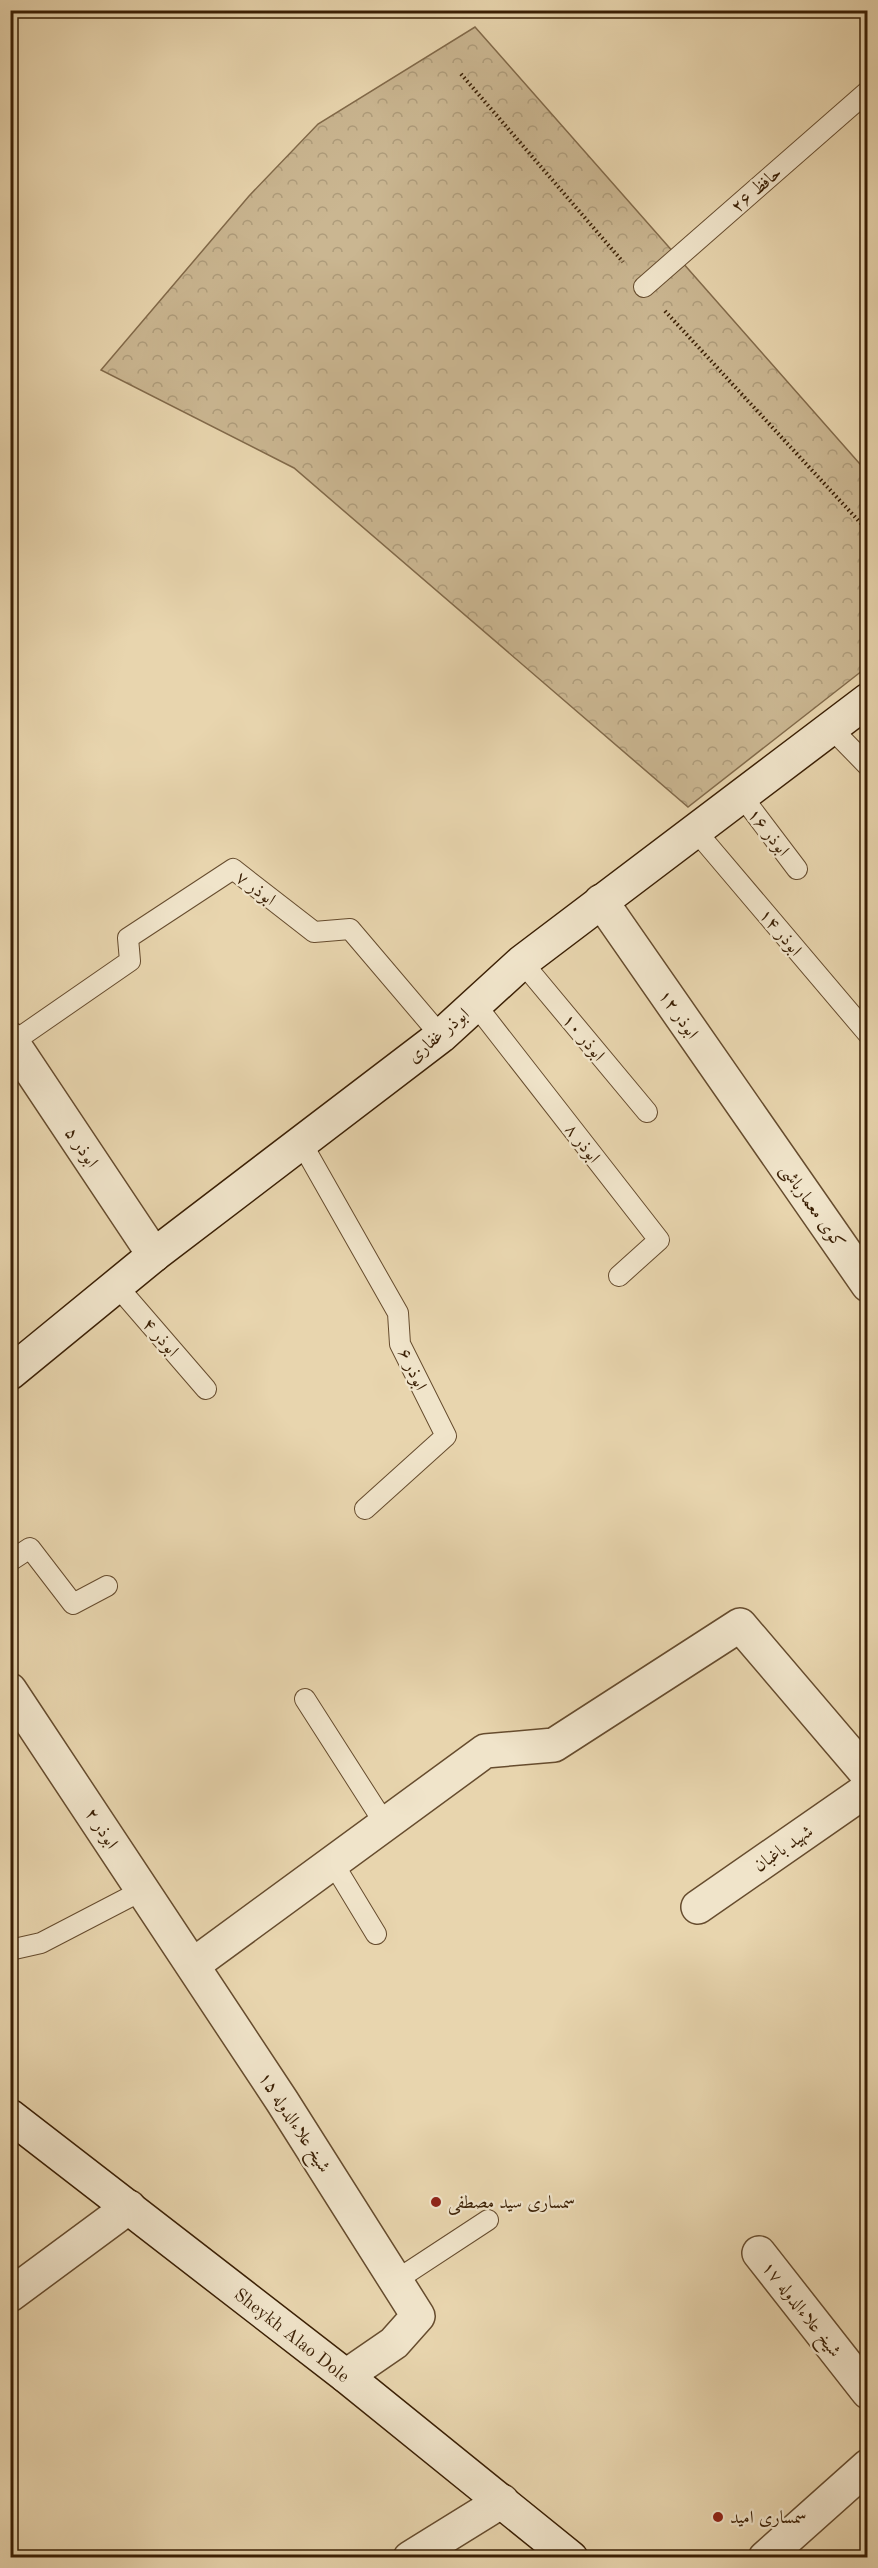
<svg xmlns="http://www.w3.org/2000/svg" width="878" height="2568" font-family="'Old Standard TT',Amiri,serif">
  <defs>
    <pattern id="park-crowns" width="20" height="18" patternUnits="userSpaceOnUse" patternTransform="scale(1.5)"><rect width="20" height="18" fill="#cab691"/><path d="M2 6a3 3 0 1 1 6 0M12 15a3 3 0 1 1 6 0" fill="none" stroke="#ae9c7b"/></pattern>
  </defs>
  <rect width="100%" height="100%" fill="#e8d5ae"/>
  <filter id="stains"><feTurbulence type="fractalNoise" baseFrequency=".00333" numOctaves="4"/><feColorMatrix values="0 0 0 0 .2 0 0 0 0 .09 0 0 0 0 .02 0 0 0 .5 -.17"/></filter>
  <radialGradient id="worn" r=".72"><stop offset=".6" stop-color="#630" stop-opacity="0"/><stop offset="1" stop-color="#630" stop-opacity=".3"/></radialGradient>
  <!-- park -->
  <path fill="url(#park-crowns)" stroke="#826a4a" stroke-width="1.5" d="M475 27 867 472V667L688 807 294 468 101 370 249 196 318 124Z"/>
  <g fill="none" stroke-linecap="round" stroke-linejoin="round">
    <!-- lane casing -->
    <g stroke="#664c2e" stroke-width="22">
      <path id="lane" d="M644 287 868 91
        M831 728 868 766
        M741 795 797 869
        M695 830 868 1034
        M522 962 647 1112
        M475 1004 659 1240 619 1276
        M13 1042 130 961 128 938 233 869 314 932 350 929 441 1036
        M301 1142 398 1313 400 1344 446 1436 365 1509
        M117 1286 206 1389
        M10 1561 30 1548 73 1604 107 1586
        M305 1699 385 1824
        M333 1863 376 1934
        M10 1950 41 1943 143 1890
        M395 2281 488 2220"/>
    </g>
    <!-- street casing -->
    <g stroke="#664c2e" stroke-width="36">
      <path id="street" d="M601 901 868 1285
        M10 1039 154 1255
        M10 1690 282 2101 418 2316 394 2343 346 2376
        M698 1907 868 1789
        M193 1965 485 1751 554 1745 740 1625 868 1775
        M759 2253 868 2392
        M10 2295 129 2207
        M410 2558 502 2501
        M765 2558 868 2466"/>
    </g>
    <!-- secondary casing -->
    <g stroke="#3a1f04" stroke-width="36">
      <path id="secondary" d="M10 1373 154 1255 441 1036 522 962 868 700
        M10 2116 346 2376 571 2558"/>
    </g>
    <!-- path -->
    <path stroke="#3a1f04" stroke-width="4" stroke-dasharray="1.5 3" stroke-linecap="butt" d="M461 74 623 262
      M665 311 868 531"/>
    <!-- lane -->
    <use href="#lane" stroke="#f0e4ca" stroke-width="20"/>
    <!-- street -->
    <use href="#street" stroke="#f0e4ca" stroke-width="33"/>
    <!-- secondary -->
    <use href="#secondary" stroke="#f0e4ca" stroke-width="33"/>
  </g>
  <!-- markers -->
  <g fill="#8f2418" stroke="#f0e4ca" stroke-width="2">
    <circle cx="436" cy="2202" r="6"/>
    <circle cx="718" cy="2517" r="6"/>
  </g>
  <g text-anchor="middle" stroke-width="4.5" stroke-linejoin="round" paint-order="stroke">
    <!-- street labels -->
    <g font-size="18" fill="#3a1f04" stroke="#f0e4ca">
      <text transform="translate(756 189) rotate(-41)" y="6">حافظ ۲۶</text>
      <text transform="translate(769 832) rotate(52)" y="6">ابوذر ۱۶</text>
      <text transform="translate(256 888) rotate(37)" y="6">ابوذر ۷</text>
      <text transform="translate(781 932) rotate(50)" y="6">ابوذر ۱۴</text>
      <text transform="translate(679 1014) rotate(55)" y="6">ابوذر ۱۲</text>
      <text transform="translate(438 1035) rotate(-40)" y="6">ابوذر غفاری</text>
      <text transform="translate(584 1037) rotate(50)" y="6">ابوذر ۱۰</text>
      <text transform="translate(583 1143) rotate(52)" y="6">ابوذر ۸</text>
      <text transform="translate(82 1147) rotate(56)" y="6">ابوذر ۵</text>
      <text transform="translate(813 1206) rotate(55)" y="6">کوی معمارباشی</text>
      <text transform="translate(161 1337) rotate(49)" y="6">ابوذر ۴</text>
      <text transform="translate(413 1369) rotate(65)" y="6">ابوذر ۶</text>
      <text transform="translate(102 1828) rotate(57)" y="6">ابوذر ۲</text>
      <text transform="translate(783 1848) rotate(-35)" y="6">شهید باغبان</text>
      <text transform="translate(295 2122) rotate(57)" y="6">شیخ علاءالدوله ۱۵</text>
      <text transform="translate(802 2309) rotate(52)" y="6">شیخ علاءالدوله ۱۷</text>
      <text transform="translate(292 2335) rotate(38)" y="6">Sheykh Alao Dole</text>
    </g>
    <!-- poi labels -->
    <g font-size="18" fill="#3a1f04" stroke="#f0e4ca" text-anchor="start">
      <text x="448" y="2208">سمساری سید مصطفی</text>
      <text x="730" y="2523">سمساری امید</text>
    </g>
  </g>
  <!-- margin -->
  <rect width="878" height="2568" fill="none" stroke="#e8d5ae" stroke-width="36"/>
  <rect x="12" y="12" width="854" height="2544" fill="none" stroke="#3a1f04" stroke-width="3"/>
  <rect x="18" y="18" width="842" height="2532" fill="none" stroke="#3a1f04" stroke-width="1.5"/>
  <rect width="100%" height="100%" filter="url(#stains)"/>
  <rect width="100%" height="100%" fill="url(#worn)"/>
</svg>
